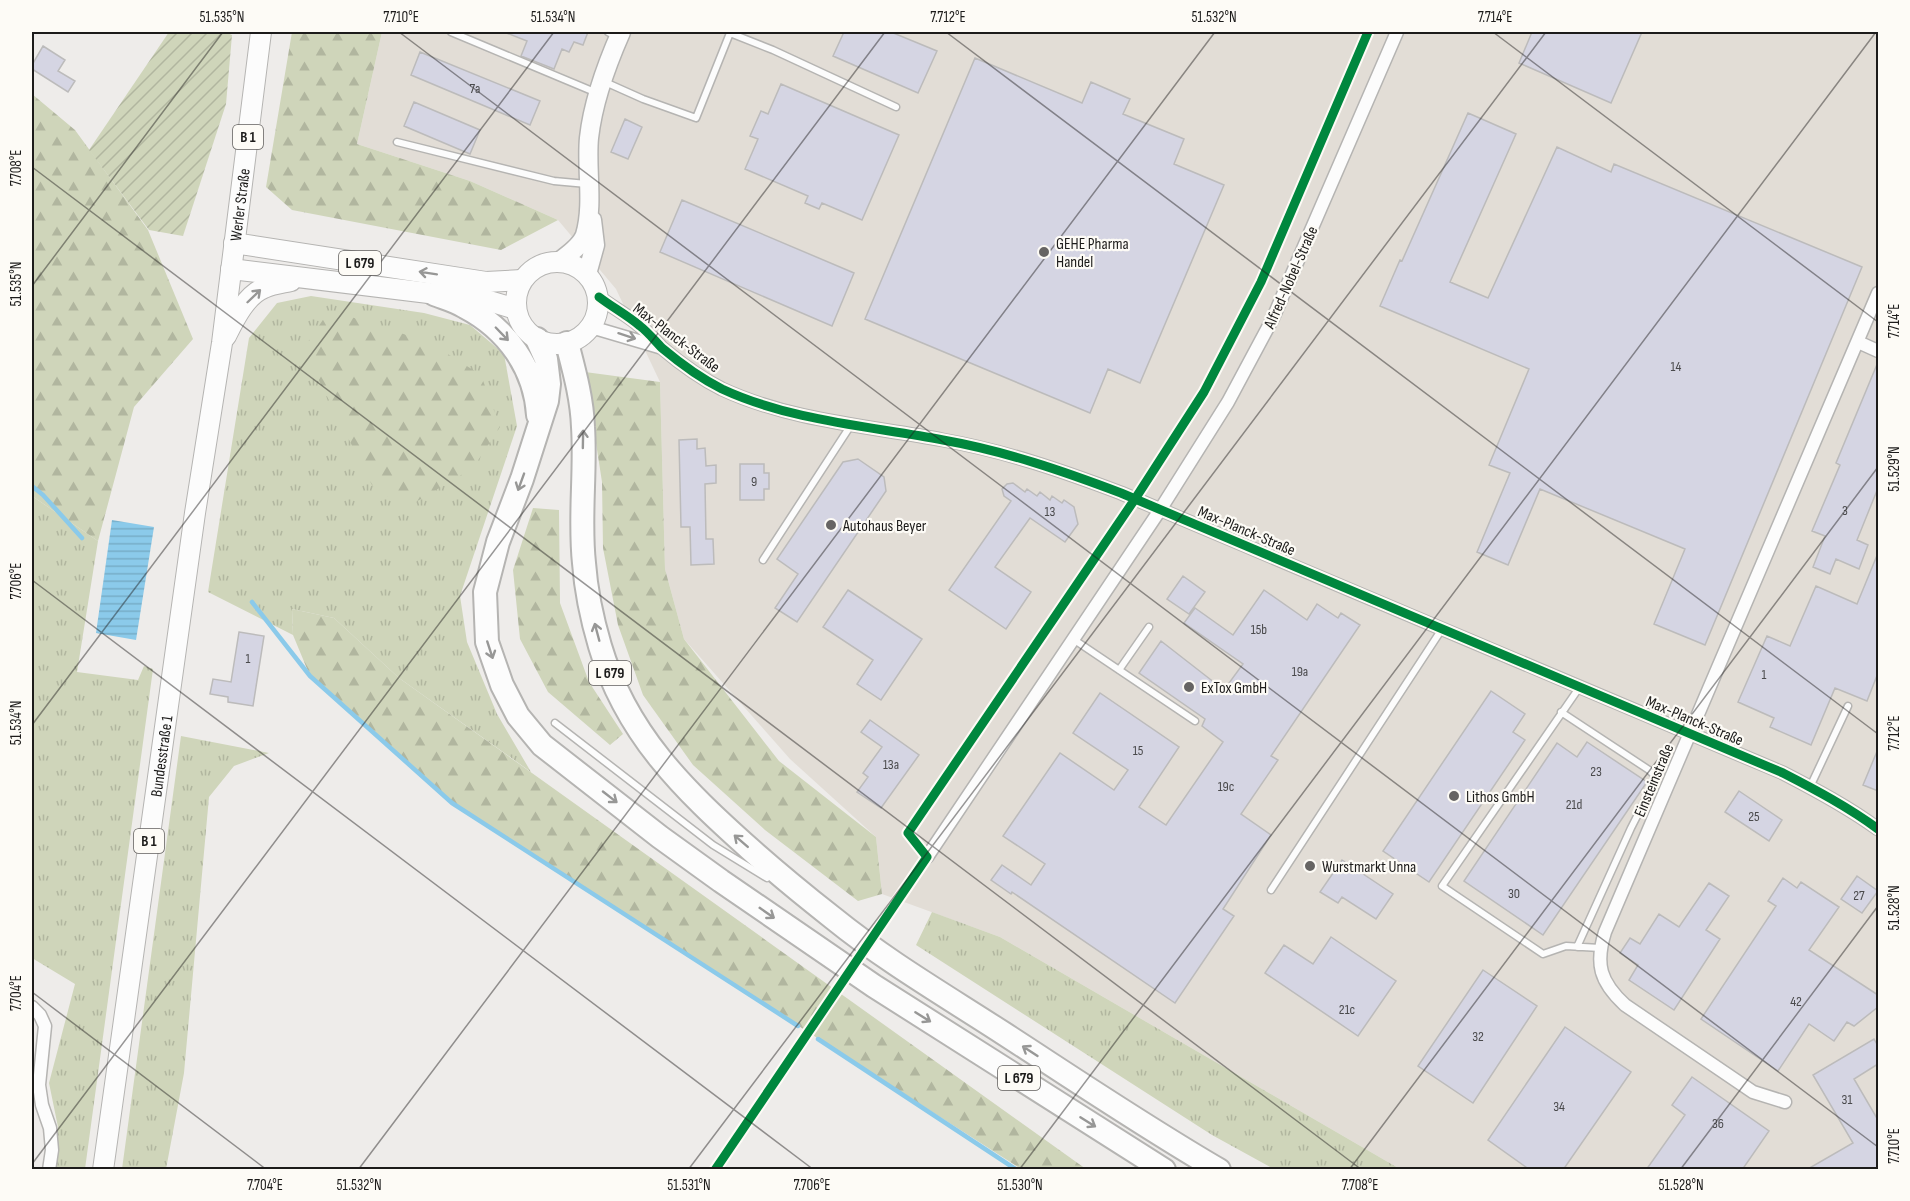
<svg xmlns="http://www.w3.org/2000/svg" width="1910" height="1201" font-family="'Sofia Sans Condensed',sans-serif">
  <defs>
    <pattern id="grass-tufts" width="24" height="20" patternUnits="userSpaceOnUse" patternTransform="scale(1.5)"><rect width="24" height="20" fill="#cfd5ba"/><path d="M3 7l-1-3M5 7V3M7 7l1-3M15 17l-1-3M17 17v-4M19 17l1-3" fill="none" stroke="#b1b69f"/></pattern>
    <pattern id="forest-firs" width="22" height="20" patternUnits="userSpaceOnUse" patternTransform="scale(1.5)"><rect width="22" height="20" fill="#cfd5ba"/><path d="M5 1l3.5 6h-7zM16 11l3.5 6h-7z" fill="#b1b69f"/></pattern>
    <pattern id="garden-furrows" width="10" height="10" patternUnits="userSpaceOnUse" patternTransform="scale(1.5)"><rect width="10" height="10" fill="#cfd5ba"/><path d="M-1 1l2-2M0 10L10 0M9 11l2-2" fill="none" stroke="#b1b69f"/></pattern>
    <pattern id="water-rules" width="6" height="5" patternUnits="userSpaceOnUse" patternTransform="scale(1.5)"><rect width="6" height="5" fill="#8bcaea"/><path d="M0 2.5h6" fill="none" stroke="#77adc8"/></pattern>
  </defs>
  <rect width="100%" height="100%" fill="#eeecea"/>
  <!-- built -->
  <path fill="#e2ddd6" d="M382 32H1878V1169H1400L1000 937 882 894 876 837 790 759 684 639 665 569 660 382 616 289 558 220 470 181 357 144Z"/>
  <!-- grass -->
  <path fill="url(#grass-tufts)" d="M311 296 424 313 470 325 504 354 517 426 460 596 467 642 497 714 531 772 399 678 334 618 292 609 293 635 208 592 249 338 277 303Z
    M32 496 98 541 77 672 138 680 144 666 153 669 85 1169H53L58 1127 49 1083 75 984 32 958Z
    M181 736 269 753 234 766 209 797 184 1073 166 1169H122Z
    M932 912 1000 937 1400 1169H1274L1212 1135 916 945Z"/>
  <!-- forest -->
  <path fill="url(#forest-firs)" d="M292 32H382L357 144 470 181 558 220 501 250 292 210 266 187Z
    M32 94 75 130 148 230 193 339 134 407 98 541 32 496Z
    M329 311 369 322 432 344 481 375 500 427 473 468 404 509 372 485 303 349Z
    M585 372 660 382 665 569 684 639 779 761 876 837 882 894 858 901 765 830 693 765 643 695 618 625 603 548 602 482Z
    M533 508 559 510 560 603 589 682 623 734 610 745 548 692 520 639 513 570Z
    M292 609 334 618 399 678 1086 1169H1021L452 803 310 676 293 635Z"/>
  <!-- garden -->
  <path fill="url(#garden-furrows)" d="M169 32H225L232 35 226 104 183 236 149 230 89 150Z"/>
  <!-- water -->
  <path fill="url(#water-rules)" d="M112 520 154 527 136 640 96 633Z"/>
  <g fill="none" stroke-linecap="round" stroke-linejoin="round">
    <!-- stream -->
    <path stroke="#8bcaea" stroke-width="4.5" d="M32 486 43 495 82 538
      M252 602 310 676 452 803 798 1026
      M818 1039 1017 1170"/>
  </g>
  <!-- building -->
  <path fill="#d5d5e3" stroke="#bcbbbb" stroke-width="1.5" d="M504 32H588L583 45 574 42 569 52 562 49 554 69 521 56 527 41Z
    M844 32H891L937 51 918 93 833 56Z
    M1532 32H1642L1611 103 1519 63Z
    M43 46 65 60 58 71 75 81 68 92 32 69V65Z
    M420 52 540 101 530 125 411 75Z
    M975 58 1082 103 1091 82 1130 99 1123 114 1184 139 1174 164 1224 185 1140 383 1108 369 1090 413 865 319Z
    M781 84 899 135 862 220 822 203 819 209 805 203 808 196 745 169 758 139 750 136 761 111 768 114Z
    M414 102 480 130 470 154 404 126Z
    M1468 113 1516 134 1450 282 1488 298 1557 147 1611 172 1614 164 1862 267 1705 645 1654 624 1685 549 1540 489 1508 565 1477 552 1510 473 1489 465 1529 369 1380 306 1400 260 1402 261Z
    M625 119 642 127 628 159 611 152Z
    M682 200 854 273 832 326 660 252Z
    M1878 362V488L1857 540 1868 545 1859 569 1836 559 1830 574 1813 567 1825 536 1812 531 1840 465 1836 463Z
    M697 439V449L705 448 706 466 716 465V483L705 484 706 539H713L714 564 691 565 690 527H681L679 440Z
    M858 459 884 477 886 491 797 622 775 608 798 574 777 559 843 462Z
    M740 464H764V473H769V489H764V500H740Z
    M1013 483 1025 492 1027 489 1037 496 1040 492 1050 500 1052 496 1062 503 1064 500 1074 507 1078 524 1065 542 1030 518 995 567 1031 592 1006 629 949 590 1011 501 1004 496 1002 489 1007 484Z
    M1878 553V673L1867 701 1835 688 1811 745 1770 727 1774 718 1738 702 1767 636 1790 646 1816 586 1857 604Z
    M1183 576 1205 592 1189 614 1167 599Z
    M848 590 922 639 881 700 857 684 873 660 823 627Z
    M1264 590 1307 620 1317 604 1338 618 1341 613 1360 625 1271 756 1278 760 1241 814 1271 835 1223 909 1234 916 1175 1003 1012 892 1011 894 991 880 1002 865 1031 885 1045 864 1003 836 1060 753 1114 790 1128 770 1073 733 1100 693 1179 747 1139 807 1166 825 1223 742 1202 726 1205 719 1139 673 1161 641 1224 690 1243 664 1184 623 1195 608 1233 635Z
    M239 632 264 636 253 706 228 702V697L210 694 213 679 231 682Z
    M1491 691 1525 714 1513 732 1525 740 1429 882 1383 851Z
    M870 720 919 755 881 808 857 792 868 777 863 773 882 747 861 732Z
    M1587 742 1647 782 1543 935 1464 881 1557 743 1577 757Z
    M1878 749V791L1863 785Z
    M1739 791 1782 820 1769 841 1725 812Z
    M1342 860 1393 894 1376 919 1342 897 1338 903 1320 892Z
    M1857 876 1878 891 1862 913 1841 899Z
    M1783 878 1797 888 1801 882 1839 907 1809 950 1878 995V1007L1854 1026 1847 1022 1834 1041 1809 1024 1778 1071 1701 1019 1776 906 1768 901Z
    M1709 883 1729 896 1706 930 1720 939 1674 1010 1629 980 1638 965 1620 953 1630 938 1640 944 1659 914 1679 927Z
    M1331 937 1396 981 1358 1036 1265 973 1284 945 1313 964Z
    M1483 970 1537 1006 1473 1103 1418 1066Z
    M1565 1027 1631 1072 1563 1170H1530L1488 1140Z
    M1874 1039 1878 1046V1064L1854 1079 1878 1120V1170H1806L1853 1143 1813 1075Z
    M1692 1077 1769 1131 1742 1170H1646L1685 1115 1672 1105Z"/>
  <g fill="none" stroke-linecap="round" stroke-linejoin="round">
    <!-- lane casing -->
    <g stroke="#b5b4b2" stroke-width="9">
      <path id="lane" d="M451 32 597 93
        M608 32 618 37
        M605 82 643 99 696 118 730 33 773 50 896 107
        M397 142 554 181 587 184
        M763 560 851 425
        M1073 639 1195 721
        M1119 670 1149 627
        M1579 688 1442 886 1543 954 1566 946 1600 948
        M1561 712 1649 770 1654 775V783L1631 828 1577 947
        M555 723 713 845 767 878
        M1810 787 1848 706
        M1271 890 1442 629"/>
    </g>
    <!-- street casing -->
    <g stroke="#b5b4b2" stroke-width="15">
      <path id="street" d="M599 297C612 307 627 315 640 326 648 332 655 341 662 348 681 364 700 378 722 389 791 421 869 426 943 440 1005 451 1063 471 1121 493L1783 773C1816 790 1848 807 1878 829
        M591 327 659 347
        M1858 342 1878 351
        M927 857 1160 510 1228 402 1273 318 1397 32
        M32 1007 40 1015 45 1026 39 1085 42 1105 50 1128 52 1150 49 1170
        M1785 1102 1753 1092 1625 1005C1600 982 1595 964 1605 932L1878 293"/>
    </g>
    <!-- secondary casing -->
    <g stroke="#b5b4b2" stroke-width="21">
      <path id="secondary" d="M560 261C569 254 581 246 585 235 594 204 586 169 589 138 593 101 606 66 621 32
        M587 274 595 245 592 220"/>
    </g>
    <!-- primary casing -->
    <g stroke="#b5b4b2" stroke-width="22">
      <g id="primary">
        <path d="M234 243 486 282 522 280"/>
        <circle cx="557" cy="303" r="41"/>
        <path d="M231 269 486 300 516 309"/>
        <path d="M226 336C234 320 246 295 264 288 272 284 282 283 291 281"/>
        <path id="s1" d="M103 1170 195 513 222 343 261 32"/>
      </g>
    </g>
    <!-- highway casing -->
    <g stroke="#b5b4b2" stroke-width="26">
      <path id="highway" d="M434 294C444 298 456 301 465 307 507 329 535 368 538 415
        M537 339 546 359 549 384 547 401 522 479 498 542 485 592 487 642 502 685 518 716 542 745 660 837 721 881 874 986 1164 1170
        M567 343C574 370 582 398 583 427 586 472 579 518 584 563 586 591 592 619 600 646 626 734 684 790 750 849 777 873 805 896 833 918 886 961 946 996 1003 1033 1074 1079 1145 1127 1219 1170"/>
    </g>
    <!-- lane -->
    <use href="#lane" stroke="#fcfcfc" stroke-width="6"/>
    <!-- street -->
    <use href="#street" stroke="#fcfcfc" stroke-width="12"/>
    <!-- secondary -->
    <use href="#secondary" stroke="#fcfcfc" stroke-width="18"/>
    <!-- primary -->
    <use href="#primary" stroke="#fcfcfc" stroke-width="20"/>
    <!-- highway -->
    <use href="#highway" stroke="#fcfcfc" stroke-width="22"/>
    <!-- cycleway casing -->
    <g stroke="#fdfbf6" stroke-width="13">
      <path id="cycleway" d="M599 297C612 307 627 315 640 326 648 332 655 341 662 348 681 364 700 378 722 389 791 421 869 426 943 440 1005 451 1063 471 1121 493L1783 773C1816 790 1848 807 1878 829
        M715 1170 927 857 908 833 1135 499 1204 392 1261 282 1368 32"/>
    </g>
    <!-- cycleway -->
    <use href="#cycleway" stroke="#00873e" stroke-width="9"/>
  </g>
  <!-- one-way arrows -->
  <defs><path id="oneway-shaft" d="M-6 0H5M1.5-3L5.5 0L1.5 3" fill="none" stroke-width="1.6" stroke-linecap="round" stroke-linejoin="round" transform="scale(1.5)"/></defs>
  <g stroke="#979796">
    <use href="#oneway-shaft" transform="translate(428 273) rotate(-171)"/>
    <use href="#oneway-shaft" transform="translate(254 296) rotate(-44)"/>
    <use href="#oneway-shaft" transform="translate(502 334) rotate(46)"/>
    <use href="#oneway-shaft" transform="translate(627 336) rotate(18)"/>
    <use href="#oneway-shaft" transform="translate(583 439) rotate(-89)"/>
    <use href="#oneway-shaft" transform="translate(521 482) rotate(110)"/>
    <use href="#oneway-shaft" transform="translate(597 632) rotate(-105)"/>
    <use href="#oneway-shaft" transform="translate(490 650) rotate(72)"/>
    <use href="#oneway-shaft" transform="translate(610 797) rotate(38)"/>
    <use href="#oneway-shaft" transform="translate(741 841) rotate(-139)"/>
    <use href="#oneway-shaft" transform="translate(767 913) rotate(35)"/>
    <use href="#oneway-shaft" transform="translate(923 1017) rotate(32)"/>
    <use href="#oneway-shaft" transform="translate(1030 1051) rotate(-147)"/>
    <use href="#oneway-shaft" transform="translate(1088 1122) rotate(32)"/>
  </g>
  <!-- ticks -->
  <path fill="none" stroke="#1c1b1a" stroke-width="1.5" stroke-opacity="0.45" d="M399 32 1878 1147M946 32 1878 734M1493 32 1878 322M32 167 1362 1170M32 286 223 32M32 580 814 1170M32 725 554 32M32 992 267 1170M32 1164 885 32M358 1170 1215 32M688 1170 1546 32M1019 1170 1876 32M1349 1170 1878 467M1680 1170 1878 906"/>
  <!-- markers -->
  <g fill="#666463" stroke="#fdfbf6" stroke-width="2">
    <circle cx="1044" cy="252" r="6"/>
    <circle cx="831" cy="525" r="6"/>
    <circle cx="1189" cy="687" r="6"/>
    <circle cx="1454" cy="796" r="6"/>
    <circle cx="1310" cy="866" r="6"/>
  </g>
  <g text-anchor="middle" stroke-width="4.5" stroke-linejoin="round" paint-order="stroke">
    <!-- number labels -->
    <g font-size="14" fill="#4a4a4c">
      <text x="475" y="93">7a</text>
      <text x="1676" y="371">14</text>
      <text x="754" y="486">9</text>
      <text x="1845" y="515">3</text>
      <text x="1050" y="516">13</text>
      <text x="1259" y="634">15b</text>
      <text x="248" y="663">1</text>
      <text x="1300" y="676">19a</text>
      <text x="1764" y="679">1</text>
      <text x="1138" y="755">15</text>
      <text x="891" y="769">13a</text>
      <text x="1596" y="776">23</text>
      <text x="1226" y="791">19c</text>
      <text x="1574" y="809">21d</text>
      <text x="1754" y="821">25</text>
      <text x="1514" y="898">30</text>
      <text x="1859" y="900">27</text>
      <text x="1796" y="1006">42</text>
      <text x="1347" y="1014">21c</text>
      <text x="1478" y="1041">32</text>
      <text x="1847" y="1104">31</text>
      <text x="1559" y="1111">34</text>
      <text x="1718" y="1128">36</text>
    </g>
    <!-- shield labels -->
    <g fill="#fdfbf6" stroke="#605e5c" stroke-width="1.5">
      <rect x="233" y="125" width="30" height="24" rx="4.5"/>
      <rect x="339" y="251" width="42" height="24" rx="4.5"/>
      <rect x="589" y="661" width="42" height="24" rx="4.5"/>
      <rect x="134" y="829" width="30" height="24" rx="4.5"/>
      <rect x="998" y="1066" width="42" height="24" rx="4.5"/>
    </g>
    <g font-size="15" font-weight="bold" fill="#1c1b1a">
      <text x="248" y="142">B 1</text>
      <text x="360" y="268">L 679</text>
      <text x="610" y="678">L 679</text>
      <text x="149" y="846">B 1</text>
      <text x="1019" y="1083">L 679</text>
    </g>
    <!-- street labels -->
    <g font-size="16" fill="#1c1b1a" stroke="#fdfbf6">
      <text dy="6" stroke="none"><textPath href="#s1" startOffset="975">Werler Straße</textPath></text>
      <text transform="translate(1290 277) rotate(-66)" y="6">Alfred-Nobel-Straße</text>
      <text transform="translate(677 337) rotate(37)" y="6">Max-Planck-Straße</text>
      <text transform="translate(1247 530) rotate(23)" y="6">Max-Planck-Straße</text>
      <text transform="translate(1695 720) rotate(23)" y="6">Max-Planck-Straße</text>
      <text dy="6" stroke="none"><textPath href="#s1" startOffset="418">Bundesstraße 1</textPath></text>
      <text transform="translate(1653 780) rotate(-67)" y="6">Einsteinstraße</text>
    </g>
    <!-- poi labels -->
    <g font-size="16" fill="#1c1b1a" stroke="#fdfbf6" text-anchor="start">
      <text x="1056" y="249">GEHE Pharma<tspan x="1056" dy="18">Handel</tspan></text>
      <text x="843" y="531">Autohaus Beyer</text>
      <text x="1201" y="693">ExTox GmbH</text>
      <text x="1466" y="802">Lithos GmbH</text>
      <text x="1322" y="872">Wurstmarkt Unna</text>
    </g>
  </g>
  <!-- border -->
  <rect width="1910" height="1201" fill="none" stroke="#fdfbf6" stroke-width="66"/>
  <rect x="33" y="33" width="1844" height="1135" fill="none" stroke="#1c1b1a" stroke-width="2"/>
  <g font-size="15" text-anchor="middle" fill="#1c1b1a">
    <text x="222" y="22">51.535°N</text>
    <text x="401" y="22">7.710°E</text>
    <text x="553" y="22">51.534°N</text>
    <text x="948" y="22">7.712°E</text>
    <text x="1214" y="22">51.532°N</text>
    <text x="1495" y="22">7.714°E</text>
    <text transform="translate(16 168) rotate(-90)" y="5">7.708°E</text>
    <text transform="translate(16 284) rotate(-90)" y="5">51.535°N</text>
    <text transform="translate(1894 321) rotate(-90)" y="5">7.714°E</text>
    <text transform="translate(1894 469) rotate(-90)" y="5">51.529°N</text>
    <text transform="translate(16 581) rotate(-90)" y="5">7.706°E</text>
    <text transform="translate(16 723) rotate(-90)" y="5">51.534°N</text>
    <text transform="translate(1894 733) rotate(-90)" y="5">7.712°E</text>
    <text transform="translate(1894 908) rotate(-90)" y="5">51.528°N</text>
    <text transform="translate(16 993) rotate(-90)" y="5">7.704°E</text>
    <text transform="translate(1894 1146) rotate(-90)" y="5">7.710°E</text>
    <text x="265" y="1190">7.704°E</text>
    <text x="359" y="1190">51.532°N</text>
    <text x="689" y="1190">51.531°N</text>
    <text x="812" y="1190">7.706°E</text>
    <text x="1020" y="1190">51.530°N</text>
    <text x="1360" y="1190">7.708°E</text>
    <text x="1681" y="1190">51.528°N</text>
  </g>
</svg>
